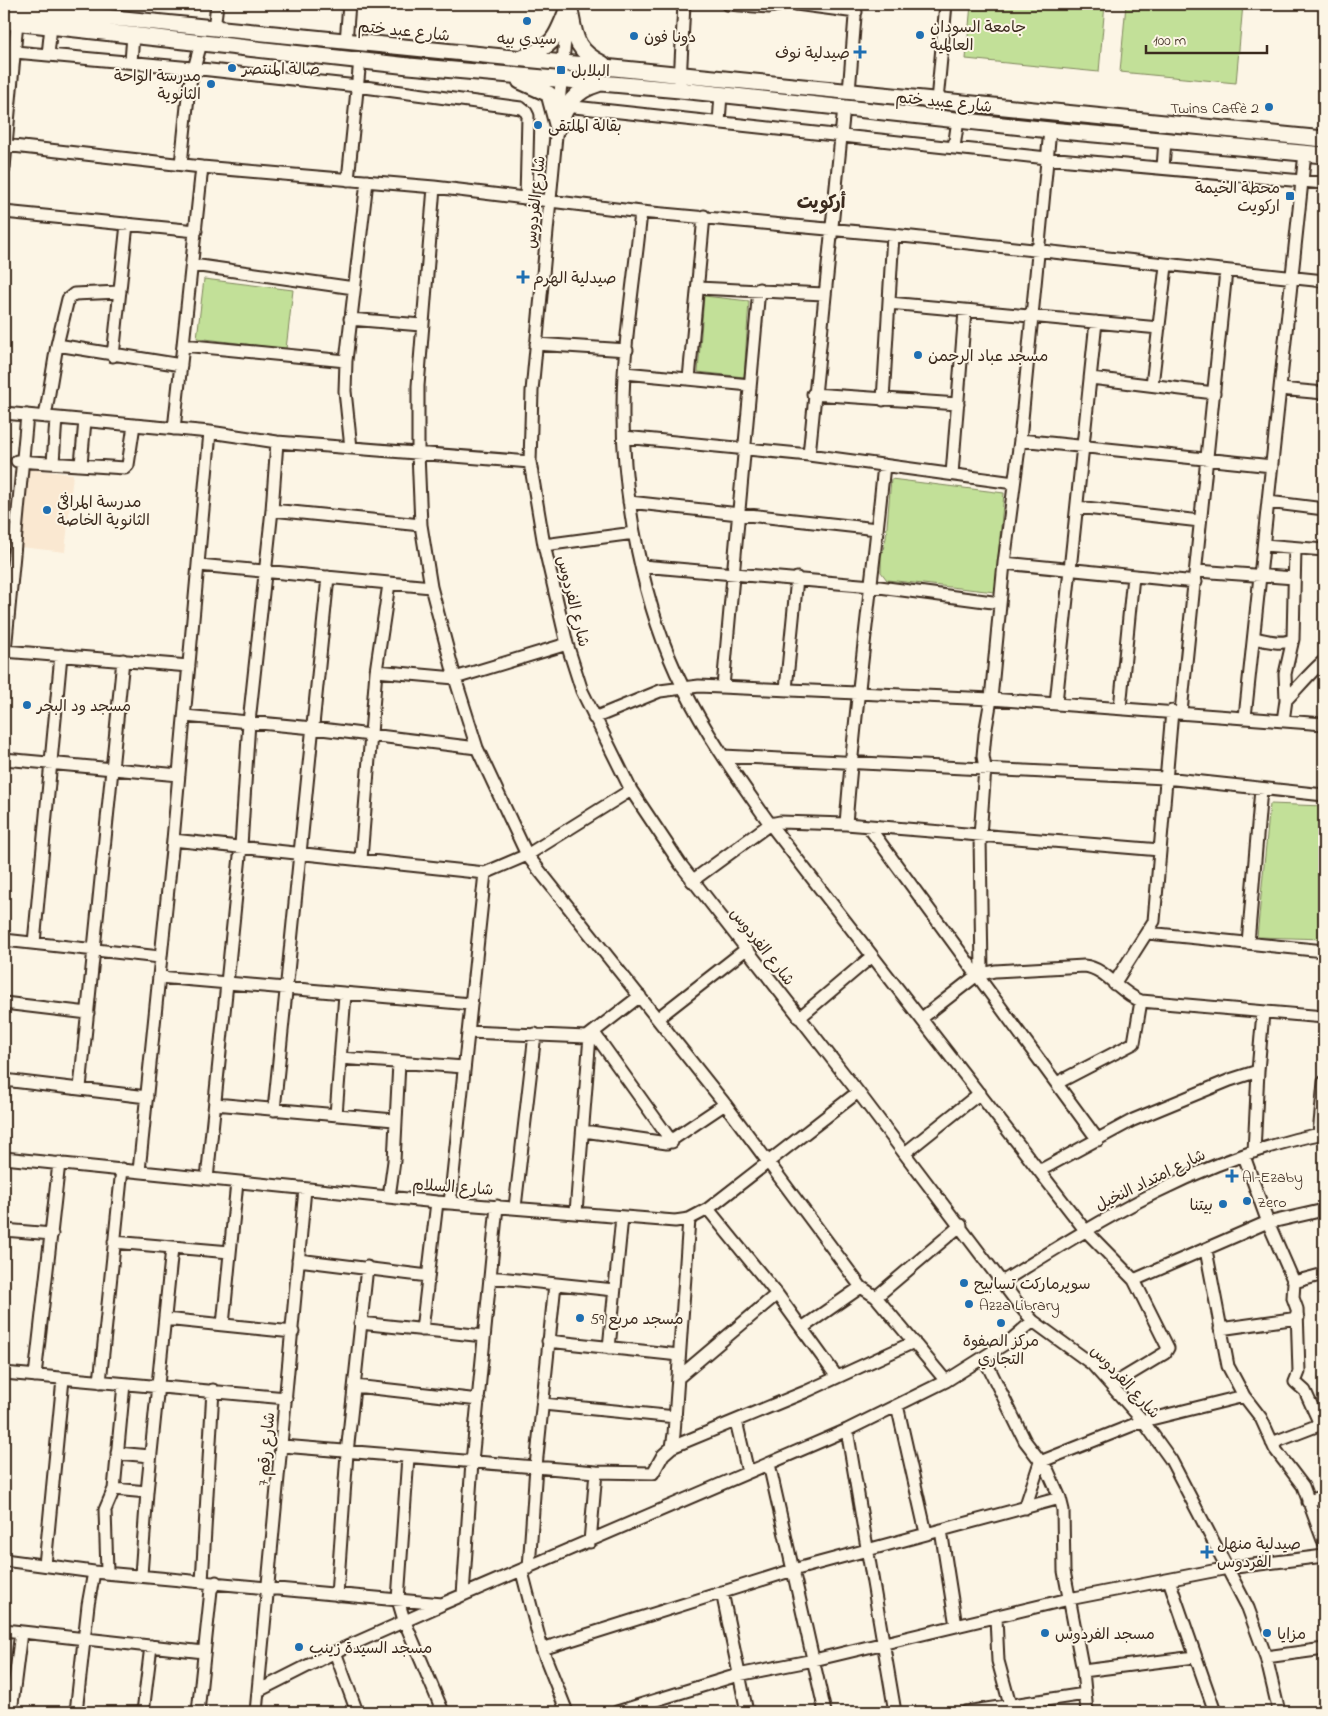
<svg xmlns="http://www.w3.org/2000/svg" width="1328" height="1716" font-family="'Indie Flower','Playpen Sans Arabic',sans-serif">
  <rect width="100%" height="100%" fill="#fcf5e5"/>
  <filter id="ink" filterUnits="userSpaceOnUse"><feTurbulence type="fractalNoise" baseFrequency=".02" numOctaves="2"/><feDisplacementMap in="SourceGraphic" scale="10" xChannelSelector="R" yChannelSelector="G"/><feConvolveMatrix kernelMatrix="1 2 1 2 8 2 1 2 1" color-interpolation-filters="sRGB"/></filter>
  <g filter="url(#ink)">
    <!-- built -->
    <path fill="#fae8d1" d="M29 469 73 474 65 552 21 547Z"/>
    <!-- green -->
    <path fill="#c2e098" stroke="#7e855b" d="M971 4H1105L1099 72 966 59Z
      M1126 4H1243L1236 83 1120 72Z
      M204 279 293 290 286 349 197 338Z
      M704 296 749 301 744 377 698 372Z
      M891 479 1004 493 995 592 887 580 881 572V557L886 538Z
      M1270 804 1324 806V939L1257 937Z"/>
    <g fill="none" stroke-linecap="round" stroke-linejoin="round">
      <!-- minor casing -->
      <g stroke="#3b2a1e" stroke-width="15">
        <path id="minor" d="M727 4 769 7 783 4
          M796 4 856 12
          M567 19 532 391 530 462 544 545 567 644 582 691 631 790 681 865 858 1092 1019 1305 1033 1321 1092 1364 1143 1421 1171 1460 1248 1608 1266 1657 1279 1712
          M214 29 217 4
          M346 42 349 4
          M4 51 192 68 357 86 521 108 526 112 528 116 526 199
          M48 55 51 26
          M131 62 133 35
          M680 82 684 4
          M849 92 856 4
          M937 101 946 4
          M565 106 1047 158 1324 183
          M719 123 721 94
          M4 145 202 167 434 187 641 212 893 235 1324 281
          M954 147 958 120
          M181 164 189 87 201 43
          M4 168 17 22
          M1163 168 1165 140
          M348 180 360 60
          M434 187 418 386V453L421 525 431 587 455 678 477 748 527 855 725 1104 861 1287 876 1297 946 1381
          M4 212 196 231
          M641 212C635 276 623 343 623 408 622 496 643 608 683 687 707 736 739 780 770 824L1085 1230 1134 1280 1168 1348 1165 1353 1112 1385
          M193 265 354 288
          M698 288 824 294
          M889 303 1159 328
          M350 319 421 325
          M536 344 627 350
          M57 345 181 365
          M183 345 346 361
          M113 356 127 224
          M625 373 750 385
          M1091 378 1214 393
          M689 379 704 216
          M1152 385 1166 266
          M1280 389 1324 393
          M813 394 958 404
          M883 400 893 235
          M4 413 210 432 277 442 530 462
          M45 417 57 345 68 299 74 294 120 292
          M174 429 202 167
          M624 437 809 455 1014 483
          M1020 440 1272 466
          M351 448 345 391 346 361 367 181
          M809 455 844 107
          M17 461 125 468 128 465 134 425
          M53 463 56 418
          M81 464 85 421
          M952 474 965 311
          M629 502 877 529
          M1268 502 1324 509
          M1077 507 1200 521
          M272 510 421 525
          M544 545 634 533
          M1264 545 1324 550
          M1004 563 1196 582
          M199 565 431 587
          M642 566 872 586 1000 603
          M1197 571 1294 578
          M1254 638C1265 640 1283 646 1293 639
          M4 651 189 666
          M5 651 27 415
          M376 671 455 678 567 644
          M723 687 759 289
          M786 689 797 578
          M1286 700C1294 692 1319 663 1324 661
          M1056 703 1096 322
          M1120 708 1133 576
          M1181 712 1226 271
          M185 716 313 728 477 748
          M1245 717 1305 153
          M594 718 660 691 699 686 991 699 1324 724
          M1283 721 1286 700 1285 674 1293 639 1295 548
          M723 756 1165 778 1324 795
          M4 759 179 775
          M846 824C855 704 872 585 884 465
          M868 826 977 975 922 1018
          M173 840 485 873 527 855 631 790
          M361 859 376 671 389 584
          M692 881 770 824 780 822 846 824 1160 850
          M1148 933 1324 951
          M4 940 160 957
          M34 943 61 655
          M1248 943 1261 789
          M982 973 980 836 985 768 983 756 985 734 991 699 1004 563 1020 440 1050 130
          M159 977 471 1004
          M1114 984 1154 921 1172 711
          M4 1003 88 1013
          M658 1018 745 950
          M799 1018 871 957
          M468 1032 587 1037 640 996
          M594 1033 672 1142
          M340 1058 464 1067
          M4 1080 147 1097
          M1057 1083 1134 1043 1141 1001
          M80 1088 123 660
          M215 1104 394 1120
          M274 1110 328 577
          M336 1115 345 994
          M584 1131 667 1143 725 1104
          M1319 1134 1324 1082
          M1098 1140 977 975 995 971 1084 966C1106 968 1119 993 1141 1001L1324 1017
          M1254 1152 1258 1071
          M905 1153 980 1093
          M1244 1156 1267 1220 1294 1282 1293 1298 1297 1309 1299 1372 1295 1382 1305 1391 1320 1424
          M4 1158 437 1202 675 1221 689 1219 708 1209 858 1092
          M139 1171 173 840 210 432
          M1039 1171 1133 1120 1230 1080 1258 1071 1263 1012
          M207 1179 241 846 249 722 272 510 277 442
          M389 1197 394 1161 399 1063
          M450 1203 485 873
          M515 1207 535 1034
          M708 1209 777 1294 837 1377
          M576 1212 590 1036
          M4 1230 52 1234
          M114 1242 230 1252
          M1206 1250 1228 1366 1244 1396 1261 1418 1275 1449 1303 1486 1324 1543
          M298 1260 428 1276
          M490 1277 614 1290
          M1134 1280 1263 1224 1324 1210
          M1002 1282C1106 1217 1202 1157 1324 1133
          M1294 1282 1324 1274
          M876 1297 961 1225
          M165 1319 293 1332
          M360 1323 484 1336
          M223 1325 237 1182
          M802 1328 861 1287
          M1220 1329 1298 1318
          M422 1330 437 1202
          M548 1341 679 1355
          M609 1348 622 1217
          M984 1358 1025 1441 1048 1471 1060 1498 1063 1510 1064 1571 1083 1671 1087 1712
          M4 1373 286 1398
          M35 1376 59 1163
          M679 1377 777 1294
          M100 1382 122 1169
          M355 1386 479 1400
          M543 1404 676 1417
          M897 1405 926 1533
          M736 1421 748 1472
          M847 1430 895 1712
          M1272 1443 1324 1423
          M283 1446 596 1472 653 1473 663 1455 672 1447 674 1434 689 1219
          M672 1447 805 1392 914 1342
          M117 1453 150 1456
          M408 1457 398 1600 404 1620 443 1712
          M769 1464 825 1712
          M114 1489 147 1492
          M1308 1502 1324 1495
          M1025 1508 1040 1462 1143 1421 1244 1396
          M941 1530 956 1626
          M590 1542 596 1472
          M4 1560 94 1572 442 1604 847 1430 946 1381 1011 1340 1033 1321
          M45 1565 63 1379
          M529 1568 536 1466 555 1284
          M107 1571 105 1510 114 1489 124 1384
          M522 1572 542 1649 567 1712
          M141 1575 147 1492 172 1248
          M1169 1580 1215 1712
          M202 1582 213 1390
          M722 1592 747 1712
          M337 1595 347 1453 367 1267
          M463 1595 472 1462 497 1206
          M996 1617 998 1661 1010 1705
          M4 1630 204 1652
          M542 1649 793 1570 1060 1498
          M335 1652 357 1712
          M1266 1657 1324 1649
          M1083 1671 1195 1657
          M258 1691 335 1652 441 1605
          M11 1712 21 1632
          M76 1712 88 1605 94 1572
          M143 1712 151 1646
          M198 1712 211 1590 216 1582
          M256 1712 305 1189
          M617 1712 738 1675 814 1660 1069 1599 1228 1568 1324 1556
          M966 1712 1085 1694"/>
      </g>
      <!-- major casing -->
      <g stroke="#3b2a1e" stroke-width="19">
        <path id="major" d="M569 5C575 34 573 50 603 64
          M4 7 1324 139
          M4 21 409 66 680 90 1050 130 1324 155
          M522 58C556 45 556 38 569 5
          M520 81 549 94 558 128
          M558 128C566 105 574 91 598 84"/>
      </g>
      <!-- minor -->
      <use href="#minor" stroke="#fcf5e5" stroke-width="11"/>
      <!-- major -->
      <use href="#major" stroke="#fcf5e5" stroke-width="15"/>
    </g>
  </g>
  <!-- markers -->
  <g fill="#1f6fb2" stroke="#fcf5e5" stroke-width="2">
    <circle cx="527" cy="21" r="5"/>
    <circle cx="920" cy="35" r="5"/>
    <circle cx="634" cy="36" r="5"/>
    <path d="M857.5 44.5h5v5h5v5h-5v5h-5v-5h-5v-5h5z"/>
    <circle cx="232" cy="68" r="5"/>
    <rect x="556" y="65" width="10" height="10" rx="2.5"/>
    <circle cx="211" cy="84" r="5"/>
    <circle cx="1269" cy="107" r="5"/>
    <circle cx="538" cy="125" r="5"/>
    <rect x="1285" y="191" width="10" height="10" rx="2.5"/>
    <path d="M520.5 269.5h5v5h5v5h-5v5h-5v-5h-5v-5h5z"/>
    <circle cx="918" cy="355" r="5"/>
    <circle cx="47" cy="510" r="5"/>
    <circle cx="27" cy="705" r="5"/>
    <path d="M1229.5 1168.5h5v5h5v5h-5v5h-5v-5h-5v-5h5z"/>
    <circle cx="1247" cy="1201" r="5"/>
    <circle cx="1223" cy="1204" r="5"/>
    <circle cx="964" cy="1283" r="5"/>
    <circle cx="969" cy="1304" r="5"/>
    <circle cx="580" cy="1318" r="5"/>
    <circle cx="1001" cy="1323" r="5"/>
    <path d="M1204.5 1544.5h5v5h5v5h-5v5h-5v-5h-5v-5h5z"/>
    <circle cx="1045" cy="1633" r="5"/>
    <circle cx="1267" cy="1633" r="5"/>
    <circle cx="299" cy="1647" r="5"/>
  </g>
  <g text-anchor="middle" stroke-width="4" stroke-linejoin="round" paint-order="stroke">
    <!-- poi labels -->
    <g font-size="16" fill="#3b2a1e" stroke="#fcf5e5" text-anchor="start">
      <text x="930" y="32">جامعة السودان<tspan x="930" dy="18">العالمية</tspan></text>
      <text x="644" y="42">دونا فون</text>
      <text x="527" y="44" text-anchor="middle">سيدي بيه</text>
      <text x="850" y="58" text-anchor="end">صيدلية نوف</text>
      <text x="242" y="74">صالة المنتصر</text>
      <text x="571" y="76">البلابل</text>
      <text x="201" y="81" text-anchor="end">مدرسة الواحة<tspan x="201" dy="18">الثانوية</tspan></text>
      <text x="1259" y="113" text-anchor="end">Twins Caffè 2</text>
      <text x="548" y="131">بقالة الملتقى</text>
      <text x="1280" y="193" text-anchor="end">محطة الخيمة<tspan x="1280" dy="18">اركويت</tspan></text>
      <text x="533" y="283">صيدلية الهرم</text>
      <text x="928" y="361">مسجد عباد الرحمن</text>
      <text x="57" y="507">مدرسة المرافئ<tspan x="57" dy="18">الثانوية الخاصة</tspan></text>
      <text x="37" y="711">مسجد ود البحر</text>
      <text x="1242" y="1182">Al-Ezaby</text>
      <text x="1257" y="1207">Zero</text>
      <text x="1213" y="1210" text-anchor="end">بيتنا</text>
      <text x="974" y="1289">سوپرمارکت تسابيح</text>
      <text x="979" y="1310">Azza Library</text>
      <text x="590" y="1324">مسجد مربع 59</text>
      <text x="1001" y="1346" text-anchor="middle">مركز الصفوة<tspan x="1001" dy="18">التجاري</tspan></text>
      <text x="1217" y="1549">صيدلية منهل<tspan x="1217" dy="18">الفردوس</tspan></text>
      <text x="1055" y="1639">مسجد الفردوس</text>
      <text x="1277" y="1639">مزايا</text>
      <text x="309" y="1653">مسجد السيدة زينب</text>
    </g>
    <!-- street labels -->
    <g font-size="16" fill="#3b2a1e" stroke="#fcf5e5">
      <text transform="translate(404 30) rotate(6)" y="6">شارع عبد ختم</text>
      <text transform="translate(944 101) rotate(6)" y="6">شارع عبيد ختم</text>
      <text transform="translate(534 202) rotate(-84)" y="6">شارع الفردوس</text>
      <text transform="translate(574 601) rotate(76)" y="6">شارع الفردوس</text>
      <text transform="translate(763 946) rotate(52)" y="6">شارع الفردوس</text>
      <text transform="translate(1150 1179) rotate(-26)" y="6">شارع امتداد النخيل</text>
      <text transform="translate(453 1186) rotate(4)" y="6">شارع السلام</text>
      <text transform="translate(1126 1381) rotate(47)" y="6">شارع الفردوس</text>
      <text transform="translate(265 1449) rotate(-85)" y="6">شارع رقم 7</text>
    </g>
    <!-- neighbourhood labels -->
    <g font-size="18" font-weight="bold" fill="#3b2a1e" stroke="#fcf5e5">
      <text x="821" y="208">أركويت</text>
    </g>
  </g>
  <!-- margin -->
  <rect width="1328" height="1716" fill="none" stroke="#fcf5e5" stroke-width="20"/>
  <rect x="10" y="10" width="1308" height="1696" fill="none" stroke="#3b2a1e" stroke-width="2" filter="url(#ink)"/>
  <!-- scale -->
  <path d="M1146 45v8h121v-8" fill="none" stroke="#3b2a1e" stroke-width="2.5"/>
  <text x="1153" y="45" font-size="15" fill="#3b2a1e" stroke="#fcf5e5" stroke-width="4" paint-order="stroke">100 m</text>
</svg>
